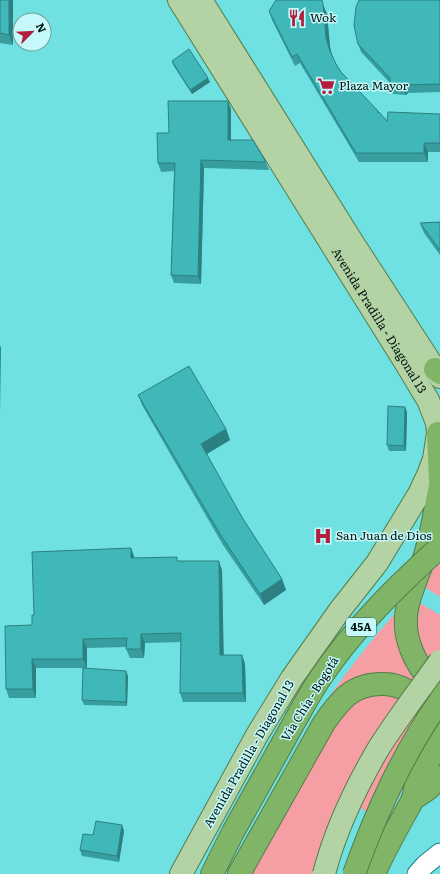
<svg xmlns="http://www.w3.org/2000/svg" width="440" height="874" font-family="Literata,serif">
  <rect width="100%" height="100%" fill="#6fe1e2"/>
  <!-- green -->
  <path fill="#f59fa4" d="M440 540V597L426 588Z
    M420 603 440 615V673L430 663 421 646 417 623Z
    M398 610 440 698V715L365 675 344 684 327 700C349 669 372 639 398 610Z
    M369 693H395L419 714 420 752 385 826 343 795 314 874H248L339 718 351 704Z"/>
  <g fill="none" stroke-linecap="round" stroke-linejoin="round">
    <!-- minor casing -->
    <g stroke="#1e7c7d" stroke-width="21">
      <path id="minor" d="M417 874 425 865 440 853"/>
    </g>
    <!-- major casing -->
    <g stroke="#537c4a" stroke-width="24">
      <g id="major">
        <path id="s1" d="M179 0 405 362 428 400 437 423 438 433 434 459 428 475 419 494 377 563 340 610 292 678 257 735 181 874"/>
        <path d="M201 0 353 243 440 377"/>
      </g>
    </g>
    <!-- highway casing -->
    <g stroke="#537c4a" stroke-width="24">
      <path id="highway" d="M435 369 440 373
        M438 433 440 481
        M440 486C435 509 432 534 424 558 419 573 412 588 408 604 400 635 415 669 440 688
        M413 799 428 789 440 777
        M212 874 233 832 296 719
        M239 874 324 723C340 700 353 683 384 684 396 684 408 690 417 698 432 711 439 738 431 757 427 764 422 770 418 778 415 785 415 794 412 801 399 825 385 849 374 874"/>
    </g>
    <!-- minor -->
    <use href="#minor" stroke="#fff" stroke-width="19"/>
    <!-- major -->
    <use href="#major" stroke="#b3d3a4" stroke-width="22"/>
    <!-- highway -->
    <use href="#highway" stroke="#80b567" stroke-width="22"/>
    <!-- major-bridge casing -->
    <g stroke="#537c4a" stroke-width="24" stroke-linecap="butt">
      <path id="major-bridge" d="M324 874C335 831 355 789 377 751 396 720 419 691 440 661"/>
    </g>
    <!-- highway-bridge casing -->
    <g stroke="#537c4a" stroke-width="24" stroke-linecap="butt">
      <path id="highway-bridge" d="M296 719C304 705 312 690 321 677 354 628 397 586 440 547
        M354 874C376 813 402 754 440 701"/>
    </g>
    <!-- major-bridge -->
    <use href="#major-bridge" stroke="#b3d3a4" stroke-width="22"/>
    <!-- highway-bridge -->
    <use href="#highway-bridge" stroke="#80b567" stroke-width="22"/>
  </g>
  <!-- wall -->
  <path fill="#379d9e" d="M0 0H13V45L0 43Z
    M440 0V92L408 93 406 95 393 94 390 85V83L361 52 358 44Z
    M269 11 327 14 330 47 332 55 336 64 341 72 378 112 387 121 440 114V152H428V162H359L300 63 295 66 272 20Z
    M172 61 210 82 192 94 173 65Z
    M231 109V140L266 162 269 170 204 168 201 284 174 283 171 275 174 171 161 172 158 163 169 133Z
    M440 222V255L424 233 420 223Z
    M138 395 226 429 230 440 207 454 243 519 282 579 286 590 264 605 223 545 142 405Z
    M405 407 407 412 406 451H389L387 445Z
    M131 548 134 558 179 561 222 570 223 655H242L245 664 246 702H183L180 693 181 642 145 643 144 658H130L126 649V647L87 648V668H36V698H9L6 689 32 625 34 615Z
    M126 671 128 676 127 706 84 705 82 700Z
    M122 825 124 831 119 862 82 856 80 850 93 835Z"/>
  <!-- shaded-wall -->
  <path fill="#2d8081" d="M9 0H13V45L9 35Z
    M323 4 327 14 330 47 333 60 330 51 326 38Z
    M208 78 210 82 192 94 190 90Z
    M404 85 408 93 406 95 402 87Z
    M228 101 231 109V148L228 140Z
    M424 143 428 152V162L424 153Z
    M201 160 204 168 201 284 198 276Z
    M0 345 1 348 0 413Z
    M405 407 407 412 406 451 404 446Z
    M226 429 230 440 205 455 201 444Z
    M131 548 134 556 135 567 131 558Z
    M219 561 222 570 224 664 220 655Z
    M282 579 286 590 264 605 260 594Z
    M141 634 145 643 144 658 141 649Z
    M83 639 87 648V668L83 659Z
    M242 655 245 664 246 702 243 693Z
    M32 659 36 668V698L33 689Z
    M126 671 128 676 127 706 126 702Z
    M122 825 124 831 119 862 117 856Z"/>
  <!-- building -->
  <path fill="#40b7b8" stroke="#2d8081" d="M0 0H9V35L0 33Z
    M276 0H322L323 4 326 38 330 51 336 64 341 72 378 111 377 112H379L387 121 388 112 440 114V143H424V153H356L297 54 292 57 269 11Z
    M359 0H440V84L404 85 402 87 390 85V78L358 44 356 35 354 25 356 7Z
    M189 49 208 78 190 90 172 61Z
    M168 101H228V140H253L266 162 201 160 198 276 171 275 175 163H158L157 133H169Z
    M440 222V250L420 223Z
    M189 366 226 429 201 444 243 519 282 579 260 594 220 534 138 395Z
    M388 406 405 407 404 446 387 445Z
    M131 548V558L177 557V561H219L220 655H242L243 693H180L181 633 141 634V649H126L127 638 83 639V659H32L33 689H6L5 626 32 625V615H34L32 552Z
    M83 668 126 671V702L82 700Z
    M96 821 122 825 117 856 80 850 83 834 93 835Z"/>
  <!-- icons -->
  <defs>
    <g id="restaurant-bare" transform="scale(1.38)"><path d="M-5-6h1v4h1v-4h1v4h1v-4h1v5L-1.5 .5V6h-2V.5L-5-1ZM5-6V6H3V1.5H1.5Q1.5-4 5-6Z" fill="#b21f3e" stroke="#c5f8f8" stroke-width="2.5" paint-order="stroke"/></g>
    <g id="supermarket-bare" transform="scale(1.38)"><path d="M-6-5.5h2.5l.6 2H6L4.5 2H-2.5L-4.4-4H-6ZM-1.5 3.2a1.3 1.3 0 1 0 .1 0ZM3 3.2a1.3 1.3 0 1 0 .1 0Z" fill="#b21f3e" stroke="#c5f8f8" stroke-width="2.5" paint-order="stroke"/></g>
    <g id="hospital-bare" transform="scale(1.38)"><path d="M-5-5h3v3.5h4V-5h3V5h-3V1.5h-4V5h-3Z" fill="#b21f3e" stroke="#c5f8f8" stroke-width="2.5" paint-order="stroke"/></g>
  </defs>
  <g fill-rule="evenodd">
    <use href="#restaurant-bare" x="297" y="18"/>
    <use href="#supermarket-bare" x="326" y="86"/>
    <use href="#hospital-bare" x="323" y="536"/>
  </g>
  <g text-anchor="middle" stroke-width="3" stroke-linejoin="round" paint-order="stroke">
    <!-- shield labels -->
    <rect fill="#c5f8f8" stroke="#3b5858" stroke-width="1" x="346" y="618" width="30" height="18" rx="3"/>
    <g font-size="11" font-weight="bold" fill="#001313">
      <text x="361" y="631">45A</text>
    </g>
    <!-- poi labels -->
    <g font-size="12" fill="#001313" stroke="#c5f8f8" text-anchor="start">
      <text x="310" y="22">Wok</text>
      <text x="339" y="90">Plaza Mayor</text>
      <text x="336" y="540">San Juan de Dios</text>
    </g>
    <!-- street labels -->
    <g font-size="12" fill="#001313" stroke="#c5f8f8">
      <text dy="4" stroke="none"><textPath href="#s1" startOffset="378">Avenida Pradilla - Diagonal 13</textPath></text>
      <text transform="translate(310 699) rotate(-58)" y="4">Vía Chía - Bogotá</text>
      <text transform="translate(249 754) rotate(-60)" y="4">Avenida Pradilla - Diagonal 13</text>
    </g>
  </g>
  <!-- north arrow -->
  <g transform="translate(32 32) rotate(66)"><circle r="19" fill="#c5f8f8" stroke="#769c9c"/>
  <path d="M0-3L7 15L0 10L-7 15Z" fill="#b21f3e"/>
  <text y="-6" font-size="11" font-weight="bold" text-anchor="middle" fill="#001313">N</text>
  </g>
</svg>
